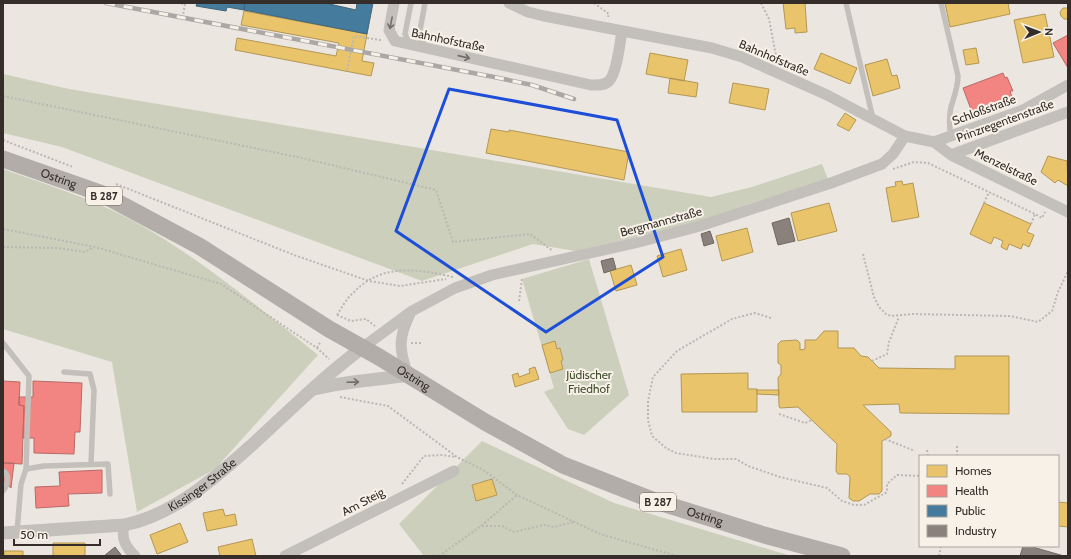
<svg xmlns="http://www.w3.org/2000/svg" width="1071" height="559" font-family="Cabin,sans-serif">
  <rect width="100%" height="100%" fill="#ebe6e0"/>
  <!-- green -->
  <path fill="#cbcfbc" d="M3 74 69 89 711 197 752 187 822 164 828 179 749 204 696 223 575 251 533 244 422 281 62 147 3 133Z
    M3 169C50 186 100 201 144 227 206 263 262 310 318 355L215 469 137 512 112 362 3 329Z
    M589 259 629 395 584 435 568 429 544 392 554 388 522 279Z
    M482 441 614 503 791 556H424L399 524Z"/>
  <!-- homes -->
  <path fill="#e9c46a" stroke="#b39756" d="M783 3H805L807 32 795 33V28L786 29Z
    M945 3H1008L1010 14 950 27Z
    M1063 8H1068V19H1064L1061 16 1060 12Z
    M244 11 367 34 362 61 374 63 371 76 235 50 237 38 336 56 339 43 241 25Z
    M1045 14 1054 57 1023 63 1014 20Z
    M976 48 979 63 966 65 963 50Z
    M650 53 688 60 684 81 646 74Z
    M821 53 857 68 850 84 814 69Z
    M887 59 892 76 897 75 900 88 873 96 865 65Z
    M670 78 698 83 696 97 668 93Z
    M733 83 769 89 765 110 729 103Z
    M845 113 856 120 849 131 837 125Z
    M491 129 509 132V130L629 152 624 180 486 153Z
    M1048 156 1067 161 1068 186 1058 180 1055 183 1041 172Z
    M902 181 903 185 913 183 919 217 892 222 886 188 896 186 895 182Z
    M829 203 837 231 798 241 791 213Z
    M984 203 1031 224 1027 232 1034 235 1029 247 1023 244 1021 249 1009 244 1007 250 1001 247 1003 241 994 237 991 244 970 234Z
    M747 228 753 252 722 261 716 236Z
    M681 249 687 270 663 277 657 256Z
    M631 265 637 285 616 291 610 271Z
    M824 331H838V348H854L861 356 868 357 879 368 955 369V356H1009V414L900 413 899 404 863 405 891 432V436L882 441V491L879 494H870L859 501H853L849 498 850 477 847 474H838L836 471 837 444 798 407 780 408 779 406 778 378 781 374V365L778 363V344L781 341 797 340 800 343V350L805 349V340H816Z
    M555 341 557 349 560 348 563 360 561 361 563 369 550 373 542 345Z
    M535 367 539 379 515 387 512 375 518 373 519 377 530 373 529 369Z
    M748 373V389H757V412H682L681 374Z
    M757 390H779V395L757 394Z
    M492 479 497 495 476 501 472 485Z
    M1058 502 1068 503V527L1058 526Z
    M223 509 225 516 235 514 237 525 207 531 203 513Z
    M180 523 188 542 157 554 150 535Z
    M252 539 256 556H220L218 547Z
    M53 543H85V556H53Z
    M4 551H23V556H4Z"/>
  <!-- health -->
  <path fill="#f28482" stroke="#b96a67" d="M1068 35V68L1053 43Z
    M1003 73 1005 78 1007 77 1013 91H1010L1012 97 972 112 963 88Z
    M3 381 20 382 19 405 24 406 22 464 3 463Z
    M33 381 82 383 80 432H75L74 454 34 453V438H23L24 406 19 405V397H33Z
    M3 463H14L11 488 3 481Z
    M102 470V493L68 494 69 506 36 508 35 487 60 486 59 472Z"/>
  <!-- public -->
  <path fill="#457b9d" stroke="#40647a" d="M197 3H245L244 10 227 7 226 11 196 6Z
    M245 3H325L356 10 357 3H373L367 34 244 10Z"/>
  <!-- industry -->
  <path fill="#8a817c" stroke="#706863" d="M789 218 795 241 778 245 772 223Z
    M710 231 714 243 704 246 701 234Z
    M613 258 616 269 604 273 601 261Z
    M1023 546H1029L1064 556H1020Z
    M115 547 122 556H104Z"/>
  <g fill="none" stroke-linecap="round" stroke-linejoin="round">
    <!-- path -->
    <path stroke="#bcb7b2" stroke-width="2" stroke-dasharray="2 2" stroke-linecap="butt" d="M177 3 185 4 183 15
      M594 3 609 14 608 17
      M761 3 769 19 777 61
      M347 70 354 36 380 40V37
      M3 96 302 158 436 190 453 242 530 234 553 251
      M3 140 73 167
      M893 169 914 162 928 163 1035 214 1042 218 1045 212
      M116 184 294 255 369 281 400 286 446 279
      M984 203 989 192
      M1031 224 1035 214
      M3 229 95 247 221 284 317 348 329 359
      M3 247 58 248 85 252 94 247
      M863 254 874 297 879 307 886 314 891 316 913 314 1010 316 1038 322 1052 311 1058 292 1068 271
      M519 301 522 279
      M337 315C342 307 347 298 354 292 382 263 418 269 453 277
      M337 315 351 321 366 319 375 326
      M771 318 755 313 732 319 677 351 653 377 648 401V420L652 436 666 448 676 453 714 459H736L748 466 780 477 827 488 842 501 854 505H864L887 492V484L897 475 920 476
      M411 343H422
      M317 348 321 341
      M872 361 887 354 889 342 899 317
      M340 397 388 406 457 457 485 471 517 495 600 534 677 556
      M779 414 805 423 812 420
      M885 439 915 451
      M957 446V456
      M927 450 928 456
      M402 484 424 456 442 455 456 457
      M482 526H502L514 532 544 525 553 527 574 522
      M439 556 481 526 517 495
      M939 556 941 546"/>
    <!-- service -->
    <path stroke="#c3bfba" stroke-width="5.5" d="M846 3 873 119
      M941 3 958 76C958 87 954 97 951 107 949 117 949 126 951 136
      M409 43 405 34 411 3
      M425 46 419 36 425 3
      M3 343 29 376 26 469
      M64 372 90 374 94 390 91 464
      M3 471C10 475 8 485 3 491
      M17 532 21 484 26 469 44 466 108 464 110 494"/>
    <!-- minor -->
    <path stroke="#c3bfba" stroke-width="11" d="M394 3 389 30 395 41 591 85C598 85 604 86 609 81 617 73 620 42 622 31
      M509 3 528 12 544 16 712 48 742 57 827 95 905 136 934 142 1023 110 1068 85
      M934 142 951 155 1068 212
      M951 155 1068 112
      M362 348 412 311 455 288 492 275 639 242 700 226 831 183 882 164 893 154 905 136
      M408 375C399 350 398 338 410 314
      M124 525C121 538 125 547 135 556
      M285 556 454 471"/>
    <!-- tertiary -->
    <g stroke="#c3bfba" stroke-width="13">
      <path d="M314 389C345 381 377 380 408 375"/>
      <path id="s1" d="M3 533 124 525C174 515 215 478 252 445 288 412 323 377 362 348"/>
    </g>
    <!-- primary -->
    <path stroke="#b2ada9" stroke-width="17" id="s2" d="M3 159 100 193 199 246 329 329 379 357 485 422 563 465 652 500 764 535 842 556"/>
    <!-- rail casing -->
    <g stroke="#aba7a4" stroke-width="4.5">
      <path id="rail" d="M106 3 494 77 532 85 574 99"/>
    </g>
    <!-- rail -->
    <use href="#rail" stroke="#f7f1e8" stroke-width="3" stroke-dasharray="9" stroke-linecap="butt"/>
  </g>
  <!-- one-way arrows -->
  <defs><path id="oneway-shaft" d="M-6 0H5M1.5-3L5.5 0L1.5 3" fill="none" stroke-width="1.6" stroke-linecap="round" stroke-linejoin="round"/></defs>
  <g stroke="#746f6a">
    <use href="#oneway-shaft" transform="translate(391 23) rotate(101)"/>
    <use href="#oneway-shaft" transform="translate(464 57) rotate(13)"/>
    <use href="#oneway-shaft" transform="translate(353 382) rotate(-2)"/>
  </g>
  <!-- marked area -->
  <path fill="none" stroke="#1d4ed8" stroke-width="3" stroke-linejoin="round" d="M449 89 617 120 663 257 546 332 396 231Z"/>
  <g text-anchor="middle" stroke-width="4" stroke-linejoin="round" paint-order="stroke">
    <!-- shield labels -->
    <g fill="#f7f1e8" stroke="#6e6862" stroke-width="1">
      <rect x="86" y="187" width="36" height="18" rx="3"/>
      <rect x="640" y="493" width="36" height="18" rx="3"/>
    </g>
    <g font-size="11" font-weight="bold" fill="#342d29">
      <text x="104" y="200">B 287</text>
      <text x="658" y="506">B 287</text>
    </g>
    <!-- street labels -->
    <g font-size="12" fill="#342d29" stroke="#f7f1e8">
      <text transform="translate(448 40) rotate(12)" y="4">Bahnhofstraße</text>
      <text transform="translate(774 58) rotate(23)" y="4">Bahnhofstraße</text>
      <text transform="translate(984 110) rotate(-20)" y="4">Schloßstraße</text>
      <text transform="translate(1005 121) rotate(-20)" y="4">Prinzregentenstraße</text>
      <text transform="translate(1006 167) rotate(26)" y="4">Menzelstraße</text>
      <text dy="4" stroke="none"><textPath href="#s2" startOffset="59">Ostring</textPath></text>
      <text transform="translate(661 222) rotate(-15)" y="4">Bergmannstraße</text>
      <text dy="4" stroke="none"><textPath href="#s2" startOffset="467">Ostring</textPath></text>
      <text dy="4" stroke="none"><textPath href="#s1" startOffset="210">Kissinger Straße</textPath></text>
      <text transform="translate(363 502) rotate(-28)" y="4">Am Steig</text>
      <text dy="4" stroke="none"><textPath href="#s2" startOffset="791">Ostring</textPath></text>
    </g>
    <!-- park labels -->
    <g font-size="12" fill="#424f2f" stroke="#f7f1e8">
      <text x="589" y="379">Jüdischer<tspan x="589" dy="14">Friedhof</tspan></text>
    </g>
  </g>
  <!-- border -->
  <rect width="1071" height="559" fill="none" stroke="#342d29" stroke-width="8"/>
  <!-- legend -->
  <rect x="919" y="455" width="140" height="92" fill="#f7f1e8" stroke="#a9a39c"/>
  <rect x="927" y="465" width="20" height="12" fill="#e9c46a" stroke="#a9a39c"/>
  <text x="955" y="475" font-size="12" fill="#342d29">Homes</text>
  <rect x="927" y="485" width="20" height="12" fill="#f28482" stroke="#a9a39c"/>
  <text x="955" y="495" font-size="12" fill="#342d29">Health</text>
  <rect x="927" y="505" width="20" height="12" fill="#457b9d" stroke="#a9a39c"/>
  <text x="955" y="515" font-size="12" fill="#342d29">Public</text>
  <rect x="927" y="525" width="20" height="12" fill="#8a817c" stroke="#a9a39c"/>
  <text x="955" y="535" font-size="12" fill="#342d29">Industry</text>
  <!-- north arrow -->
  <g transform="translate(1039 32) rotate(89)" stroke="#f7f1e8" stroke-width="3" paint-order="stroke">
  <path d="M0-3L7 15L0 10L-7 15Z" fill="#342d29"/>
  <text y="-6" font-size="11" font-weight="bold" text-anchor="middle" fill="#342d29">N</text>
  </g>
  <!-- scale -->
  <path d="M14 539v6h86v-6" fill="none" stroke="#342d29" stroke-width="2"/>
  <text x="20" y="539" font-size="12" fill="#342d29" stroke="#f7f1e8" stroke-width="3" paint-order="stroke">50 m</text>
</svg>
